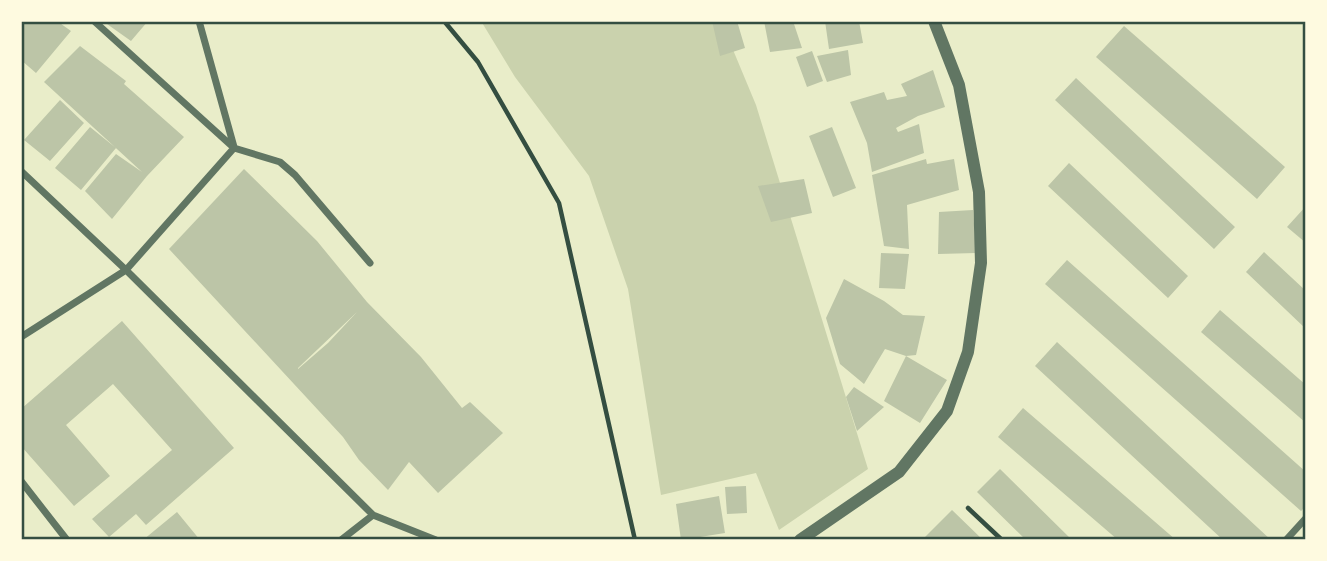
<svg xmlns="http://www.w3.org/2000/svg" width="1327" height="561" font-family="'Sofia Sans Condensed',sans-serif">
  <rect width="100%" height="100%" fill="#e9edc9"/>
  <!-- green -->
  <path fill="#cad2ad" d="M481 21H721L756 105 868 469 779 530 756 473 661 495 628 289 589 176 515 77Z"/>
  <!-- building -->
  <path fill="#bcc5a7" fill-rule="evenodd" d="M21 21H57L71 31 36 73 21 60Z
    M110 21H148L131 41 107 24Z
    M712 21H737L745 48 720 56Z
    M764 21H793L802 48 770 52Z
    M825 21H859L863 43 829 49Z
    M1124 26 1285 167 1257 199 1096 57Z
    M80 46 126 81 124 84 184 137 147 176 112 219 85 191 116 154 142 172 44 82Z
    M848 50 851 75 827 82 817 56Z
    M812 51 823 81 807 87 796 57Z
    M933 70 945 107 918 116 896 128 898 132 919 124 924 153 872 172 867 143 850 102 884 92 887 100 907 96 901 84Z
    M1076 78 1235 227 1214 249 1055 100Z
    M60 100 84 123 50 161 24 140Z
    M90 127 116 148 81 190 55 168Z
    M832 127 856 188 833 197 809 136Z
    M926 159 927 164 954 159 959 190 907 205 909 249 884 246 872 175Z
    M1069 163 1188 276 1168 298 1048 186Z
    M244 169 317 241 367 302 421 357 462 408 470 402 503 433 438 493 409 462 388 490 359 460 343 437 169 249ZM357 312 328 343 298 369V368Z
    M804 179 812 213 771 222 758 186Z
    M1306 206V243L1287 227Z
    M973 210 976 253 938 254 939 212Z
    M1264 252 1306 291V329L1246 272Z
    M881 253 909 254 905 289 879 288Z
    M1067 260 1306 472V506L1301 511 1045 284Z
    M844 279 884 301 903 315 925 316 916 355 906 356 885 349 864 384 840 364 826 318Z
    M1220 310 1306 385V423L1201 332Z
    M122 321 234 448 146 525 136 514 109 537 92 519 172 450 113 384 66 425 110 476 74 506 21 446V409Z
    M1057 342 1271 540H1223L1035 366Z
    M906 356 947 380 920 423 884 401Z
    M854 387 884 407 857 431 846 397Z
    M1023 408 1176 540H1118L998 437Z
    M1000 469 1072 540H1026L977 492Z
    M746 486 747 513 727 514 725 487Z
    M719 496 725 533 681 540 676 504Z
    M952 510 983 540H922Z
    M177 512 200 540H143Z"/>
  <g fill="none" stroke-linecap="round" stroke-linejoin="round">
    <!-- path -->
    <path stroke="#344e41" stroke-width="4.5" d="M444 21 478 62 559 203 635 540
      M968 508 1002 540"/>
    <!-- minor -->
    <path stroke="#617663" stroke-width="7" d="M94 21 234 148 280 162 295 175 370 263
      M199 21 234 147
      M21 171 126 270 373 515 436 540
      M21 337 126 270 234 148
      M21 481 67 540
      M341 540 373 515
      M1286 540 1306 518"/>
    <!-- tertiary -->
    <path stroke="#617663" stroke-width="12" d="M800 540 899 472 947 411 968 352 981 263 979 192 959 85 934 21"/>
  </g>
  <!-- border -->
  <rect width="1327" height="561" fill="none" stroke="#fefae0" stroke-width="46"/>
  <rect x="23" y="23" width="1281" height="515" fill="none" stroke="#344e41" stroke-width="2.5"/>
</svg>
